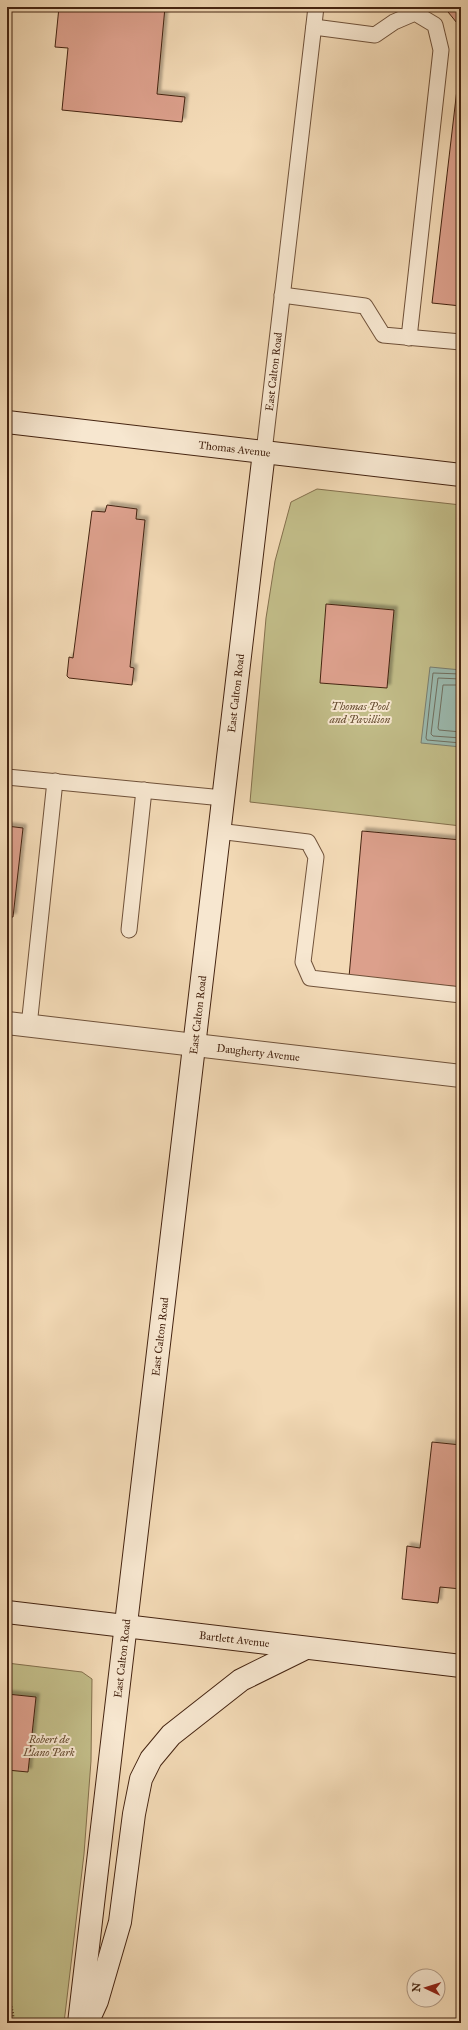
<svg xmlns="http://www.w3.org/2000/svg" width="468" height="2030" font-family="'IM FELL Great Primer',serif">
  <defs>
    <filter id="shadow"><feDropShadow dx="3.5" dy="-3.5" stdDeviation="1" flood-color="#0004"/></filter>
  </defs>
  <rect width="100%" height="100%" fill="#f3dab6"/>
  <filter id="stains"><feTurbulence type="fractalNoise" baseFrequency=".005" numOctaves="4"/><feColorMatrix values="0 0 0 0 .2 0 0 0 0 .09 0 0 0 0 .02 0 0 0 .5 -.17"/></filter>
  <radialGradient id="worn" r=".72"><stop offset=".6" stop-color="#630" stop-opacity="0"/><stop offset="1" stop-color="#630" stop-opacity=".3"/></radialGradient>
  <!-- green -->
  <path fill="#c2bd89" stroke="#84704d" d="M317 489 461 505V826L250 802 266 618 275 561 291 502Z
    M7 1663 82 1672 92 1679 91 1761 84 1854 64 2023H7Z"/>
  <!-- water -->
  <path fill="#9bbaaf" stroke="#797e70" d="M430 667 461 670V747L421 743Z"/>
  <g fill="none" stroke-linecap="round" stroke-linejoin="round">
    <!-- shore -->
    <path stroke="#706f60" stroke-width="1" d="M461 674 433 673 426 738 427 740 461 743
      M461 679 438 678 431 734 433 736 461 738
      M461 685H443L438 728 439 730 461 732"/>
  </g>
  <!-- building -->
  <path fill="#dca08c" stroke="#452411" filter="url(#shadow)" d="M59 7H165L157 94 185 97 182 122 62 110 68 48 55 47Z
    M444 7H461V28Z
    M461 55V306L432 303Z
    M107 505 137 509 136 519 145 520 130 667 134 668 132 685 69 678 67 676 69 657 73 658 92 511 105 512Z
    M326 604 394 610 387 688 320 683Z
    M7 826 23 828 13 917H7Z
    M362 831 461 840V987L349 977Z
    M432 1442 461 1445V1589L440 1587 438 1603 402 1599 407 1546 420 1548Z
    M7 1694 36 1697 28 1772 7 1770Z"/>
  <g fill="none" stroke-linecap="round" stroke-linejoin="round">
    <!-- lane casing -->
    <g stroke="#70523a" stroke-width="17">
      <g id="lane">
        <path d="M314 27 375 35 394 22 415 13 435 25 441 50 409 338"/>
        <path d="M282 295 365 306 383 335 461 342"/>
        <path id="s1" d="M264 452 316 7"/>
        <path d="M7 777 223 798"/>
        <path d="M218 831 308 842 316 857 303 962 310 978 461 995"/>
        <path d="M129 930 144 790"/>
        <path d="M29 1026 55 781"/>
      </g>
    </g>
    <!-- street casing -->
    <g stroke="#70523a" stroke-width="24">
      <g id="street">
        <path id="s2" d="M7 1023 461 1076"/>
      </g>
    </g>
    <!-- secondary casing -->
    <g stroke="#452411" stroke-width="24">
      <g id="secondary">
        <path id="s3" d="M7 422 461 475"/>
        <path id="s4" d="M7 1612 461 1666"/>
        <path id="s5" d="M79 2023 264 452"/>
        <path d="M87 2023 97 2001 120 1922 134 1814 141 1779 151 1759 171 1735 241 1680 306 1648"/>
      </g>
    </g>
    <!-- path -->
    <path stroke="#452411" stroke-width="2.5" stroke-dasharray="1 2" stroke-linecap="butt" d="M7 1989 13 2014V2023"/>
    <!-- lane -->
    <use href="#lane" stroke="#f7e7d0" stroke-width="15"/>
    <!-- street -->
    <use href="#street" stroke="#f7e7d0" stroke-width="22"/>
    <!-- secondary -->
    <use href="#secondary" stroke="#f7e7d0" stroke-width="22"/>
  </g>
  <g text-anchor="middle" stroke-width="4" stroke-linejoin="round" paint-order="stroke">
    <!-- street labels -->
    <g font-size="11" fill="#452411" stroke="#f7e7d0">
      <text dy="4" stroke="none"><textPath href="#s1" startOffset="81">East Calton Road</textPath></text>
      <text dy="4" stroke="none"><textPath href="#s3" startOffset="229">Thomas Avenue</textPath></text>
      <text dy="4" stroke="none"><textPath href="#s5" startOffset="1339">East Calton Road</textPath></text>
      <text dy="4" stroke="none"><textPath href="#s5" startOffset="1015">East Calton Road</textPath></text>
      <text dy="4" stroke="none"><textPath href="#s2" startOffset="253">Daugherty Avenue</textPath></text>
      <text dy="4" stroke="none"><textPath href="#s5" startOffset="691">East Calton Road</textPath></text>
      <text dy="4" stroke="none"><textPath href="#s4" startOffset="229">Bartlett Avenue</textPath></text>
      <text dy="4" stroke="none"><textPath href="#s5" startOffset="367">East Calton Road</textPath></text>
    </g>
    <!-- park labels -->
    <g font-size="11" font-style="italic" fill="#644a2f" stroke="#f7e7d0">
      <text x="360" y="710">Thomas Pool<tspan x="360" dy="13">and Pavillion</tspan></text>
      <text x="49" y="1743">Robert de<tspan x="49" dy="13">Llano Park</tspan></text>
    </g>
  </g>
  <!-- margin -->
  <rect width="468" height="2030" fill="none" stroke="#f3dab6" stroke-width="24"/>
  <rect x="8" y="8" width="452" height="2014" fill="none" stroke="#452411" stroke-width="2"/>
  <rect x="12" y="12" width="444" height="2006" fill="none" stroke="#452411"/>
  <!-- north arrow -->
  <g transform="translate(426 1988) rotate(274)"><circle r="19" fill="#f7e7d0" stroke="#b09984"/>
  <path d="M0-3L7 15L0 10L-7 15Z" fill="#8f2418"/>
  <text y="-6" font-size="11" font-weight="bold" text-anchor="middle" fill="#452411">N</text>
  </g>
  <rect width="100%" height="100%" filter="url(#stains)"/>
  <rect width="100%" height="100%" fill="url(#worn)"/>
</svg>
